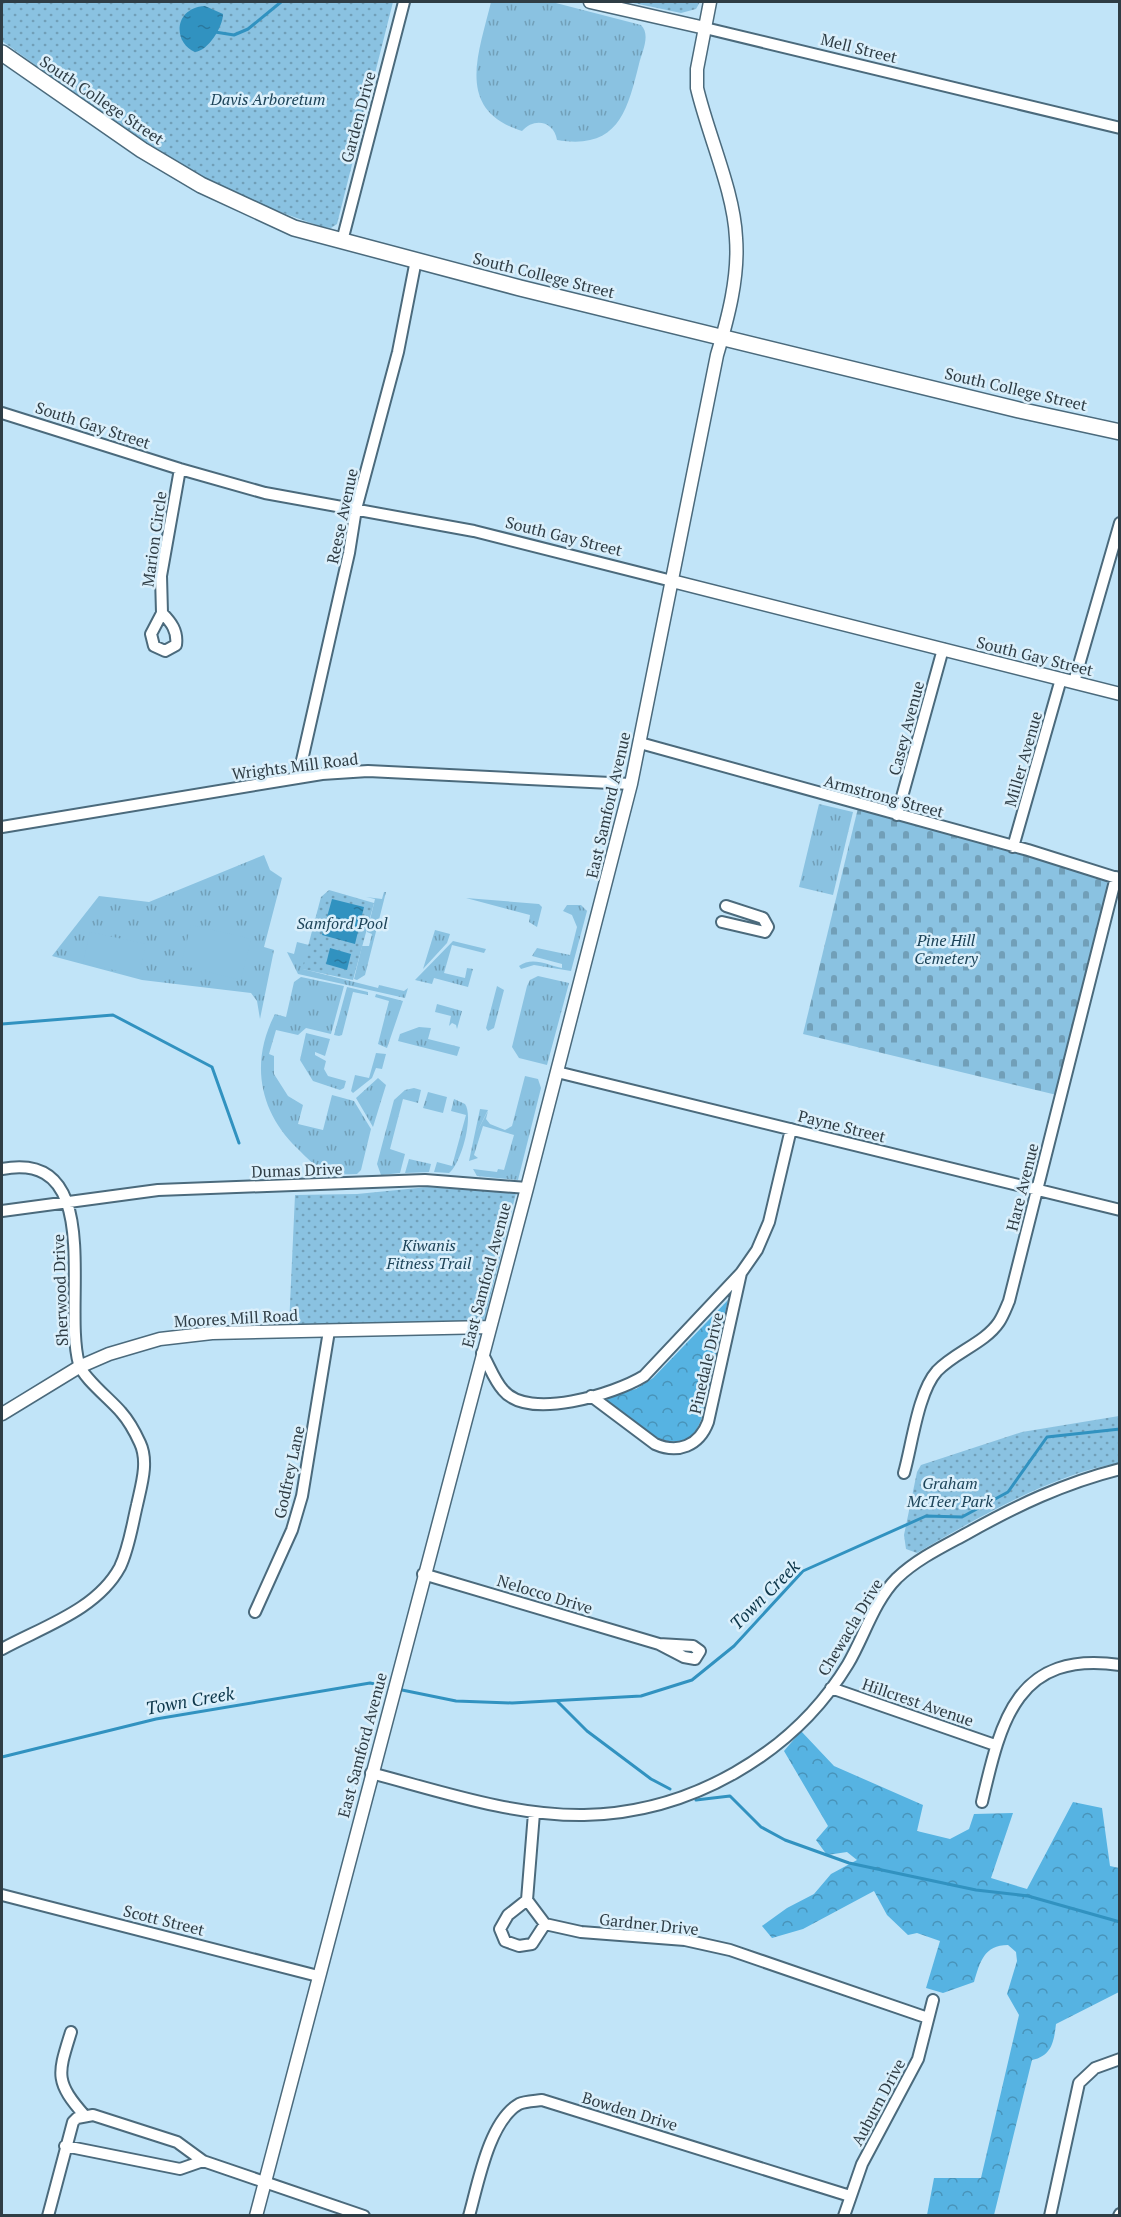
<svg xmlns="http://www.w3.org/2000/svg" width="1121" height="2217" font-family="'PT Serif',serif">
  <defs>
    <pattern id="grass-tufts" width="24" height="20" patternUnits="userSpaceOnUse" patternTransform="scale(1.5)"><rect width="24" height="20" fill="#8ac2e1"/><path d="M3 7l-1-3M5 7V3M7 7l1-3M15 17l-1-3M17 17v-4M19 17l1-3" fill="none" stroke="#719fb8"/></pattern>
    <pattern id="forest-crowns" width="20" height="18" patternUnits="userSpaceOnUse" patternTransform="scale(1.5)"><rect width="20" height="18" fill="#56b3e2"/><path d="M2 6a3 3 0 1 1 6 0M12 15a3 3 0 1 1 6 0" fill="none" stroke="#4893b9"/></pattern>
    <pattern id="cemetery-stones" width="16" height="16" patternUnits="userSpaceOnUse" patternTransform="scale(1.5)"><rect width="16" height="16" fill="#8ac2e1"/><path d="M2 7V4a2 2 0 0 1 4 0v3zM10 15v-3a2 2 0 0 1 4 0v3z" fill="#719fb8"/></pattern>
    <pattern id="park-dots" width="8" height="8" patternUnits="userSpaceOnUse" patternTransform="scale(1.5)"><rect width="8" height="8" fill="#8ac2e1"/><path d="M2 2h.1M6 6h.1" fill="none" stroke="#719fb8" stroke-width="1.8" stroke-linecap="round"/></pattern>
    <pattern id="water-ripples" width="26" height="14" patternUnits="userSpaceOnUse" patternTransform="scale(1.5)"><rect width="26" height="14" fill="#3192c0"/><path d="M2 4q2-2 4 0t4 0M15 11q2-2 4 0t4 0" fill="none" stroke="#2a789e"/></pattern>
  </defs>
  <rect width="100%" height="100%" fill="#c1e4f8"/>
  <!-- grass -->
  <path fill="url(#grass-tufts)" d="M491 2H552L641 25C651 35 642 52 639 64 627 113 617 150 557 140 554 121 534 117 522 131 454 110 479 53 491 2Z
    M819 804 853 812 833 895 799 887Z
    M264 855 270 870 282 878 264 947 274 950 260 1019 257 1001 251 993 142 980 52 956 99 896 149 902Z
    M384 892H386L365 975 357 980 354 979 362 946H369L372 934 367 932 375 899 366 897 382 899Z
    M466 898 539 904 542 907 537 927 529 922 530 915Z
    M567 905H581L587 911 571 971 534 965 521 969 519 966C532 956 548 965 562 968V964L532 956 537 948 570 955 577 927 572 915 563 911Z
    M435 930 450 934 447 943 423 969Z
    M453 941 486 949 484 953 452 945 444 973 465 978 467 968 473 969 468 987 434 978 432 984 415 980Z
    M297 942 309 945 303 969 378 988 379 985 404 991 408 988 405 998 298 974 287 952 294 954Z
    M538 976 569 983 547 1065 519 1058 512 1047 527 986 530 980Z
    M301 977 344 986 331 1034 306 1028 298 1035 276 1030 269 1054 274 1056V1074L288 1096 303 1105 298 1124 323 1130 332 1095 354 1101 371 1129 361 1170 357 1174C348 1174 337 1175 329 1173 317 1169 306 1157 297 1148 259 1111 250 1062 275 1014L286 1017 294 982Z
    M497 986 504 990 494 1028 488 1031 486 1028Z
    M347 987 368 992V995L353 992 342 1035 339 1036 334 1035Z
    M376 994 403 1001 387 1048 378 1044 389 1001 375 997Z
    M437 1004 462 1011 457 1029 456 1025 452 1023 449 1026 451 1016 435 1012Z
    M419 1027 431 1028 428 1039 460 1047 457 1056 398 1041 400 1034Z
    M306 1033 330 1039 325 1056 315 1052V1055L326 1061 324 1069 328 1076 346 1081 344 1088 340 1090 313 1081 300 1060Z
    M376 1053 386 1054 382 1069 376 1068 372 1078 353 1093 351 1091 355 1075 369 1078Z
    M525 1076 538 1079 541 1088 518 1180 477 1176 473 1169 497 1172 498 1169 504 1170 514 1135 483 1126 474 1155 478 1158 469 1161 480 1109 488 1110 477 1132 488 1111 486 1119 490 1124 505 1130 512 1126Z
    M378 1078 386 1085 373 1127 356 1098Z
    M414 1088 421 1090 418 1103 403 1099 390 1149 405 1154 400 1173 381 1175 377 1164 394 1100 405 1090Z
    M428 1092 447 1097 443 1113 423 1108Z
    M454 1099 465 1104C474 1117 461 1164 449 1173L434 1172 437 1162 452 1166 466 1115 451 1111Z
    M409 1159 431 1164 429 1172 405 1173Z"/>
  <!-- forest -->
  <path fill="url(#forest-crowns)" d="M728 1300 701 1420C682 1473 624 1415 599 1397L636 1389 653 1378Z
    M801 1731 834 1766 923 1805 917 1831 950 1839 969 1829 974 1814 1013 1813 991 1878 1027 1889 1073 1802 1102 1808 1110 1866 1119 1868V1992L1056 2024C1054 2041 1052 2056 1032 2060L994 2215H927L934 2178H981L1019 2015 1007 1994 1017 1961 1016 1952 1008 1945C984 1945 980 1962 974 1982L943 1993 926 1988 940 1941 917 1933 908 1935 887 1915 874 1891 803 1929 772 1938 762 1926 787 1908 814 1894 831 1874 857 1860 847 1852 827 1855 816 1840 828 1826 784 1751Z"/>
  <!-- cemetery -->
  <path fill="url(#cemetery-stones)" d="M859 804 1116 877 1061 1096 803 1034Z"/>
  <!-- park -->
  <path fill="url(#park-dots)" d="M2 2H393L337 224 331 228 323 227C293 217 262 206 233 192 151 152 76 94 2 41Z
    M629 2H700L696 9 681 13Z
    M329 890 374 903 353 980 302 969 321 897Z
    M428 1187 516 1193 484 1322 289 1326 295 1195 357 1194Z
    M1119 1416V1463C1053 1474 975 1519 917 1553L906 1549 904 1535 917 1472 921 1465 1022 1432Z"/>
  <!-- garden -->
  <path fill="#8ac2e1" d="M191 925 251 939 241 980 181 965Z
    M90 932 146 944 139 976 83 963Z"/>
  <!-- water -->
  <path fill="url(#water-ripples)" d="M205 6 223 14C223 27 208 51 195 52 173 43 173 8 205 6Z
    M332 899 364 907 355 944 322 935Z
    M330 948 351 954 347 970 326 964Z"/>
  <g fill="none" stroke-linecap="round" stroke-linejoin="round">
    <!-- stream -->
    <path stroke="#3192c0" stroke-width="3" d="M215 32 234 35 248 29 281 2
      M2 1024 113 1015 212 1067 239 1143
      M402 1690 456 1701 512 1703 641 1696 692 1680 734 1646 803 1571 926 1516 962 1517 1008 1492 1047 1437 1120 1429
      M557 1701 587 1731 651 1779 670 1789
      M2 1757 156 1719 370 1683 385 1686
      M696 1800 730 1796 761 1827 785 1840 849 1863 976 1890 1028 1896 1120 1922"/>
    <!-- minor casing -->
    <g stroke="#4b6a7c" stroke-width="14">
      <path id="minor" d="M705 28 1120 128
        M342 241 404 2
        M2 413 180 469 265 493 474 531 672 581
        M162 613 161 576 180 469
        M162 613C171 622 178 631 176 645L165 651 154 646 151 634Z
        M1074 682 1120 523
        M640 743 1028 850 1120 879
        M298 778 349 553 356 509 398 352 416 260
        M897 815 943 649
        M2 827 322 774 368 771 631 784
        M1013 847 1061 679
        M722 922 765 932 768 927 763 918 726 906
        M557 1072 1120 1210
        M2 1169C107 1149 62 1304 79 1364 82 1377 111 1400 121 1412 129 1421 135 1432 140 1443 149 1462 141 1486 137 1505 132 1526 129 1548 120 1567 97 1610 42 1627 2 1649
        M2 1211 158 1190 425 1180 527 1188
        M482 1353C489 1365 494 1380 503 1390 528 1421 615 1394 644 1376L741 1273 757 1250 769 1222 791 1129
        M591 1396 655 1444C678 1454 699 1446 708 1422L741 1273
        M904 1473C912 1445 918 1392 937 1371 955 1352 985 1343 999 1322 1003 1316 1006 1308 1009 1301L1116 877
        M423 1574 659 1644
        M255 1612 292 1530 302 1496 329 1331
        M659 1644 693 1646 700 1651 695 1659 684 1657Z
        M831 1688 995 1745
        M371 1773C440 1791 512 1816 584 1815 689 1813 793 1755 848 1664 864 1637 874 1601 897 1578 917 1559 942 1547 966 1534 1016 1506 1064 1483 1120 1469
        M982 1802C1001 1720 1017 1650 1120 1665
        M534 1813 527 1900 545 1924 581 1932 685 1940 730 1950 928 2018
        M2 1895 318 1976
        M527 1900 508 1915 500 1929 505 1941 519 1946 532 1944 545 1924
        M71 2032C58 2074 54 2081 85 2116
        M65 2146 180 2169 203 2161
        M48 2216 73 2122 77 2118 93 2115 177 2142 203 2161 364 2216
        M469 2216C478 2184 489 2121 519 2104 525 2101 535 2101 542 2100L850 2196
        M844 2216 862 2164 918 2059 933 2000
        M1050 2216 1079 2083 1095 2068 1120 2059
        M1119 2216 1120 2214"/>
    </g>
    <!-- tertiary casing -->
    <g stroke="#4b6a7c" stroke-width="15">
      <path id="tertiary" d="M590 2 705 28
        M672 581 1120 694
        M2 1414 79 1367 109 1354 160 1339 212 1333 490 1327
        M256 2216 527 1188 631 784 717 355C728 318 739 277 736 238 734 191 708 135 697 88V69L710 2"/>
    </g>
    <!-- primary casing -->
    <g stroke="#4b6a7c" stroke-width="18">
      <path id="primary" d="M2 53 142 150 201 185 294 228 520 288 1019 410 1120 432"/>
    </g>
    <!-- minor -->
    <use href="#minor" stroke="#fff" stroke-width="10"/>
    <!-- tertiary -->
    <use href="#tertiary" stroke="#fff" stroke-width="12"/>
    <!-- primary -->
    <use href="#primary" stroke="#fff" stroke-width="15"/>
  </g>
  <g text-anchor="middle" stroke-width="5" stroke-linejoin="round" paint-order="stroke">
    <!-- street labels -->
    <g font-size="16" fill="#2f3d45" stroke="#daeffb">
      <text transform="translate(859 48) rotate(14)" y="6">Mell Street</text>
      <text transform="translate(102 100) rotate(34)" y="6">South College Street</text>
      <text transform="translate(358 117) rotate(-75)" y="6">Garden Drive</text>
      <text transform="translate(544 275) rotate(14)" y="6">South College Street</text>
      <text transform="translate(1016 389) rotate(13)" y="6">South College Street</text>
      <text transform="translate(93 425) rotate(18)" y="6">South Gay Street</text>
      <text transform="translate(342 516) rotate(-78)" y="6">Reese Avenue</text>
      <text transform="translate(564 536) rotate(14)" y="6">South Gay Street</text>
      <text transform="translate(154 539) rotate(-82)" y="6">Marion Circle</text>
      <text transform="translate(1035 656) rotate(14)" y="6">South Gay Street</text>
      <text transform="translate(906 728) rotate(-75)" y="6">Casey Avenue</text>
      <text transform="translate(1023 759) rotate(-74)" y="6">Miller Avenue</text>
      <text transform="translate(295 766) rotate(-7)" y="6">Wrights Mill Road</text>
      <text transform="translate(884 796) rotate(15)" y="6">Armstrong Street</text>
      <text transform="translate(608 805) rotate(-77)" y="6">East Samford Avenue</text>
      <text transform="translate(842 1126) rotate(14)" y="6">Payne Street</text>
      <text transform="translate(297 1170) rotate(-2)" y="6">Dumas Drive</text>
      <text transform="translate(1022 1187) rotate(-76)" y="6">Hare Avenue</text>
      <text transform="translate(486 1275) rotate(-75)" y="6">East Samford Avenue</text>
      <text transform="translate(60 1290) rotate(-92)" y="6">Sherwood Drive</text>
      <text transform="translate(236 1318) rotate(-3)" y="6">Moores Mill Road</text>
      <text transform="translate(706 1363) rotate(-77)" y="6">Pinedale Drive</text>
      <text transform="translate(289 1472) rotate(-78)" y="6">Godfrey Lane</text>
      <text transform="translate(545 1594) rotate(17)" y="6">Nelocco Drive</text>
      <text transform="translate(850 1627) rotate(-59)" y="6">Chewacla Drive</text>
      <text transform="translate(918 1702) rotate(19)" y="6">Hillcrest Avenue</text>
      <text transform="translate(362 1745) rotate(-75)" y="6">East Samford Avenue</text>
      <text transform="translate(164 1920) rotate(14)" y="6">Scott Street</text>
      <text transform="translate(649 1924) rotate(6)" y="6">Gardner Drive</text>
      <text transform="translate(878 2102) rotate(-62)" y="6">Auburn Drive</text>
      <text transform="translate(630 2111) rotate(17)" y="6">Bowden Drive</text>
    </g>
    <!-- park labels -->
    <g font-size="16" font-style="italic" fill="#1d4459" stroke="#daeffb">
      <text x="268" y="105">Davis Arboretum</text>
      <text x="342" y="929">Samford Pool</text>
      <text x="946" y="946">Pine Hill<tspan x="946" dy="18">Cemetery</tspan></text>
      <text x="429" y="1251">Kiwanis<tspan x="429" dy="18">Fitness Trail</tspan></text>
      <text x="950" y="1489">Graham<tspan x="950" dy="18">McTeer Park</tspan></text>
    </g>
    <!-- water labels -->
    <g font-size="18" font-style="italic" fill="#0c364a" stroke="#daeffb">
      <text transform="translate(765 1595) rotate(-45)" y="6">Town Creek</text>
      <text transform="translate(190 1701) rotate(-10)" y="6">Town Creek</text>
    </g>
  </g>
  <!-- border -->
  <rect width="1121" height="2217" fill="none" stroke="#2f3d45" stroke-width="6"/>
</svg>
